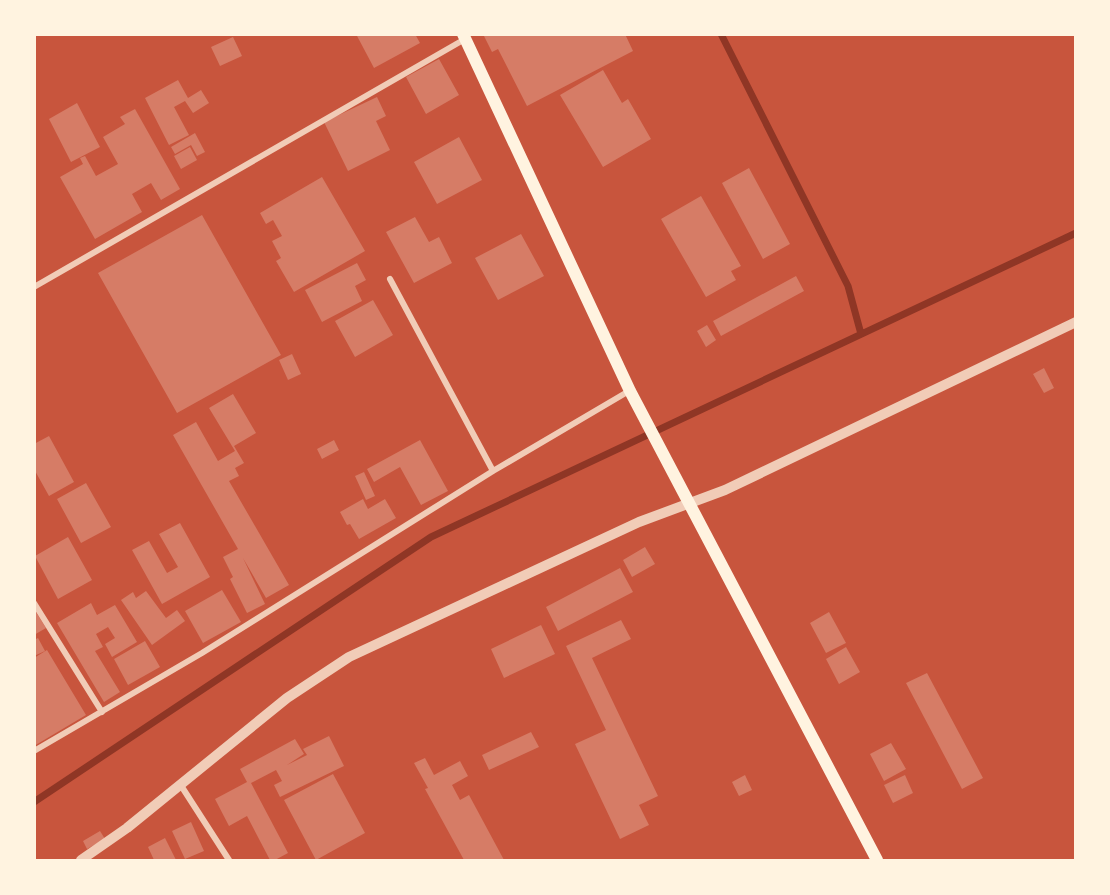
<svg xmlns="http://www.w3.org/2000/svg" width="1110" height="895" font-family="'Alegreya Sans',sans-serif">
  <rect width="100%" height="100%" fill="#c8553d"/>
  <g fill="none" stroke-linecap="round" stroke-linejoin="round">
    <!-- stream -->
    <path stroke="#8f3625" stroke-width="7" d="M721 34 848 286 861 334
      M34 802 431 537 1076 233"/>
  </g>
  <!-- building -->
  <path fill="#d67c66" d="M356 34H415L420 43 374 68Z
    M483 34H625L633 51 527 106 498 49 492 52Z
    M233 37 242 56 220 66 211 47Z
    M439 59 459 95 426 114 406 77Z
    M603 70 622 103 628 99 651 139 603 167 560 95Z
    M178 80 188 98 201 90 209 103 193 113 185 101 174 107 189 135 169 145 145 98Z
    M377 97 386 116 376 121 390 150 348 171 324 122Z
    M77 103 100 147 71 162 49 119Z
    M135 109 180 189 161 200 151 183 132 194 142 212 95 239 60 177 83 164 80 158 85 156 96 176 118 164 103 137 125 124 120 117Z
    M195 133 205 152 197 156 191 145 175 154 171 147Z
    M459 137 482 180 437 204 414 162Z
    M190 147 197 160 181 169 174 156Z
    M749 168 790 244 763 259 722 183Z
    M322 177 365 251 294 292 276 261 281 258 272 241 282 236 273 220 266 224 260 213Z
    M701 196 741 266 731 271 736 280 706 297 661 219Z
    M202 215 281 355 177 413 98 273Z
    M415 217 429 242 439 237 452 263 414 283 386 232Z
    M521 234 544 276 498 300 475 258Z
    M357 263 366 280 355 286 362 301 322 322 305 290Z
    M796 276 804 291 721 336 713 321Z
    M373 300 393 335 355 357 335 321Z
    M707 325 716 340 706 347 697 331Z
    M292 354 301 374 288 380 279 360Z
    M1044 368 1054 388 1044 393 1033 374Z
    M233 394 256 433 234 446 244 463 235 468 239 476 229 481 289 585 266 598 243 558 265 604 247 613 230 579 233 577 223 557 238 549 173 435 196 422 218 461 235 451 209 408Z
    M49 436 74 482 49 496 34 469V444Z
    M334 440 339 450 322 459 317 449Z
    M420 440 448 491 421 505 400 467 374 482 367 469Z
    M364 472 375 496 366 500 355 476Z
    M86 483 111 527 81 543 57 499Z
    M363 499 368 509 385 499 396 518 359 539 350 524 347 525 340 512Z
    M180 523 210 577 162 604 132 550 149 541 167 573 178 567 159 534Z
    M68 537 92 580 58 599 35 556Z
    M645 547 655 564 632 577 623 560Z
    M620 568 633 592 558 631 546 607Z
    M222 590 241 622 203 643 185 611Z
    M146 591 166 618 177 610 185 621 152 645 121 600 133 592 136 598Z
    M91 603 97 615 115 605 137 642 112 657 105 644 115 638 108 627 96 634 103 647 95 651 120 692 104 702 57 623Z
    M34 609 46 628 34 635Z
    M829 612 846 643 826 653 810 623Z
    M621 620 631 639 592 658 658 796 639 805 649 825 620 839 575 744 606 730 566 646Z
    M541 625 555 654 504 678 491 649Z
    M38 638 45 651 34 656V640Z
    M145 641 160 667 128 685 114 659Z
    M846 647 860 672 839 684 826 659Z
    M47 650 86 715 34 746V658Z
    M927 673 983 778 962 789 906 683Z
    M531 732 539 747 489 770 482 755Z
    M329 736 344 766 280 797 274 785 282 781 276 770 251 783 288 853 275 860H270L247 816 229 826 215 799 247 782 240 769 295 739 304 754 287 765 307 755 303 749Z
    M891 743 906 769 884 781 870 754Z
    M425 758 434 775 460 761 468 776 452 785 460 800 469 795 504 860H464L425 789 428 788 414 763Z
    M333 774 365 833 316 860 284 800Z
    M745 775 752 790 739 796 732 782Z
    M905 775 913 793 893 803 884 785Z
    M191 822 204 851 185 859 172 831Z
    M100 831 105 839 87 849 83 841Z
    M165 838 176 860H154L148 847Z"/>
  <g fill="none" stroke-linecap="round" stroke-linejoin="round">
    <!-- minor -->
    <path stroke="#f1ccb7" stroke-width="6" d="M390 279 493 471
      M34 287 465 39
      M34 603 102 712
      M34 751 202 653 493 471 629 391
      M180 784 229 860"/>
    <!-- tertiary -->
    <path stroke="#f1ccb7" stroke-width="10" d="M81 860 127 828 287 698 349 657 639 522 725 490 1076 322"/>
    <!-- secondary -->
    <path stroke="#fff3e0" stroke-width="12" d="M463 34 630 391 877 860"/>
  </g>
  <!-- border -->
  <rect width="1110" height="895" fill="none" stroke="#fff3e0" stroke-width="72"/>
</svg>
